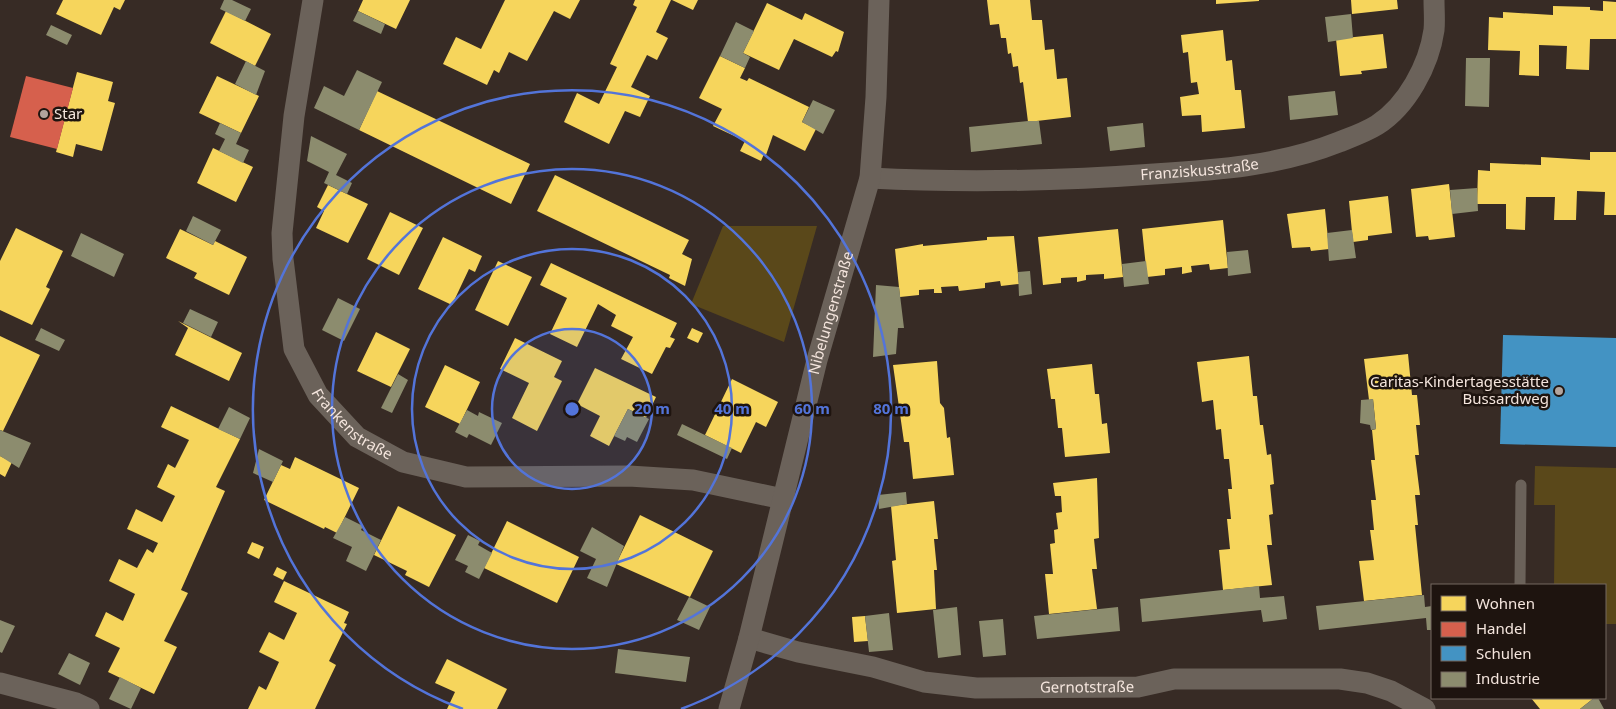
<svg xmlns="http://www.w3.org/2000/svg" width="1616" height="709" font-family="'Noto Sans',sans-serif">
  <rect width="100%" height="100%" fill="#372b25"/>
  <!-- green -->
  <path fill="#5a481a" d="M723 226H817L784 342 691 304Z
    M1535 466 1616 468V624H1605V585H1554L1555 505H1534Z"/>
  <!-- homes -->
  <path fill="#f6d55c" d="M63 0H125L120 10 114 7 101 35 56 14Z
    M363 0H410L396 29 358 11Z
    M505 0H580L570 19 554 11 527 61 509 52 499 73 494 70 487 85 443 64 456 37 481 49Z
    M635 0H671L656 32 668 38 657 60 647 55 631 87 650 96 640 117 625 111 609 144 564 122 577 93 599 104 617 67 610 64 637 7 633 5Z
    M672 0H698L693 10Z
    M987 0H1030L1032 20H1042L1045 50 1054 49 1057 79 1067 78 1071 117 1028 122 1023 82 1020 83 1018 66 1013 67 1011 53 1008 54 1006 38H1001L999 24 990 25Z
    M1216 0H1259V1L1216 4Z
    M1351 0H1397L1398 9 1352 14Z
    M1603 1 1616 2V39H1590L1589 70 1566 69 1567 46 1539 45V76L1519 75 1520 51 1488 50 1489 17 1503 18V12L1553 15V6L1590 7V10L1603 11Z
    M767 3 802 20 805 13 844 32 838 52 836 51 832 57 794 39 779 70 743 53Z
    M226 11 271 34 255 66 210 43Z
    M1223 30 1226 61 1232 60 1235 90H1241L1245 128 1202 132 1201 115 1182 116 1180 97 1199 94 1197 82 1191 83 1188 52 1183 53 1181 35Z
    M1383 34 1387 68 1361 71 1362 74 1340 76 1336 39Z
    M720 56 745 68 740 78 747 81 749 78 809 107 802 122 816 129 805 151 773 135 766 155 764 154 761 161 740 151 745 141 713 126 722 109 699 98Z
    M77 72 113 82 108 101 115 103 102 151 76 144 73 157 56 152Z
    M217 76 259 96 241 133 199 113Z
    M377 91 530 164 511 204 359 130Z
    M213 148 253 167 236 202 197 183Z
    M1590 152H1616V215H1604L1605 192 1577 191 1576 220H1554L1555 197H1526L1525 230 1506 229V204H1477L1478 170 1490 171V163L1541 165V157L1590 160Z
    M555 175 689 240 682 254 692 259 685 286 669 278 670 275 537 211Z
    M1449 184 1455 237 1429 240 1428 236 1416 237 1411 189Z
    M328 185 368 204 348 243 316 228 324 211 317 207Z
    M1388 196 1392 233 1368 236V240L1353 242 1349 201Z
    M1325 209 1329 249 1311 251 1310 247 1292 248 1287 214Z
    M390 212 423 228 399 275 367 259Z
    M1223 220 1228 268 1210 270 1209 264 1191 266 1192 272 1182 274V267L1165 269V275L1147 277 1142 229Z
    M16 228 63 251 46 287 50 289 32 325 0 310V261Z
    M180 229 213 245 215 241 247 257 229 295 194 278 197 273 166 258Z
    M1118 229 1123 277 1104 279V274L1086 275V280L1077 282V277L1061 278V283L1043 285 1038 237Z
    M1014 236 1019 284 1001 286 1000 281 985 283V288L959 291 958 286 941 287 942 293H934V289L919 290V295L900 297 895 249 923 244V246L987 240V237Z
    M443 237 482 256 475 272 469 269 452 305 418 289Z
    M498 261 532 277 508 326 475 310Z
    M551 263 677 323 670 337 675 339 670 348 666 347 652 374 621 359 633 337 611 326 616 315 598 304 577 347 550 334 567 298 540 285Z
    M178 321 242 353 229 381 175 355 188 328Z
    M692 328 703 333 698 343 687 338Z
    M376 332 410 349 391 387 357 371Z
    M0 336 40 355 3 431 0 430Z
    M515 338 562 361 554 377 562 381 537 431 512 418 529 383 500 369Z
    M1408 354 1412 395H1417L1420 425H1416L1419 455H1415L1420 495H1415L1418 525H1415L1422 595 1364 601 1359 561 1374 560 1370 530H1374L1371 500H1376L1371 460H1375L1372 430 1376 429 1373 399 1369 400 1364 359Z
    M1249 356 1253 396H1257L1260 425H1263L1267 455 1271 454 1274 484 1270 485 1273 514 1269 515 1272 545H1267L1272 585 1223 590 1219 550 1230 549 1227 519H1231L1228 489H1232L1229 459H1224L1221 429 1216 430 1213 400 1202 402 1197 362Z
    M937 361 940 403 944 408 947 438 950 437 954 475 913 479 909 442H904L893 365Z
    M1092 364 1095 394H1099L1102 424 1107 423 1110 453 1065 457 1062 428H1058L1055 399H1051L1047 369Z
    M445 365 480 382 460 424 425 407Z
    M595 368 656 397 646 418 628 409 609 446 590 436 600 416 577 404Z
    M732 379 778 402 766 427 756 422 741 453 705 435Z
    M171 406 240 439 216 487 225 491 181 590 188 593 164 641 177 647 154 694 108 672 120 648 95 636 106 612 123 621 135 594 109 581 119 559 137 568 147 549 153 553 158 543 127 529 136 509 162 522 175 496 157 487 168 464 175 468 189 440 161 427Z
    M0 456 12 462 5 477 0 474Z
    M295 457 359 488 337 533 325 527 324 529 264 500 281 465 290 469Z
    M1097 478 1099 538 1094 539 1097 569H1092L1097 609 1049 614 1045 574H1053L1050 544 1055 543 1054 530 1058 529 1056 513 1062 512 1061 496H1055L1053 483Z
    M934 501 938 539H934L937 570H934L936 609 897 613 892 561 896 560 891 506Z
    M398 506 456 535 429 587 405 575 407 571 374 555Z
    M640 515 713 551 690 597 616 564Z
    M507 521 579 557 557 603 484 568Z
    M252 542 264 547 259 559 247 553Z
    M277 567 287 572 283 580 273 575Z
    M284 581 349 612 344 623 347 624 329 661 336 665 315 709H248L259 686 266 690 279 662 259 652 269 632 284 640 297 613 274 602Z
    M865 616 868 641 854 642 852 617Z
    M447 659 507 689 497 709H447L455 692 435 683Z
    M1531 698H1594L1580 709H1540Z"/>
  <!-- shops -->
  <path fill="#d6604d" d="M26 76 73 88 57 149 10 137Z"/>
  <!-- schools -->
  <path fill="#4393c3" d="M1503 335 1616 338V447L1500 444Z"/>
  <!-- industry -->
  <path fill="#8c8c6e" d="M224 0H232L251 9 245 21 220 9Z
    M358 11 385 24 381 34 353 21Z
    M1351 14 1353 38 1328 42 1325 17Z
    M736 22 754 31 743 53 750 57 745 68 720 56Z
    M51 25 72 35 67 45 46 35Z
    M1466 58H1490L1489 107 1465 106Z
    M246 61 265 71 256 95 235 84Z
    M357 70 382 82 359 130 314 108 324 86 344 96Z
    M1335 91 1338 115 1290 120 1288 96Z
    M813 100 835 110 823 134 802 122Z
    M1028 121H1039L1042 144 971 152 969 127Z
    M220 123 241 133 236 144 249 150 243 163 219 151 225 139 215 134Z
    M1143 123 1145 147 1110 151 1107 127Z
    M311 136 347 154 336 175 352 183 347 194 324 183 329 172 307 161Z
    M1477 188 1478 211 1452 214 1450 190Z
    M193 216 221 230 213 245 186 231Z
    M1352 230 1356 258 1329 261 1327 233Z
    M81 233 124 254 114 277 71 256Z
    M1248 250 1251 273 1228 276 1227 252Z
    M1146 261 1149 284 1124 287 1122 264Z
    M1030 271 1032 294 1019 296 1018 272Z
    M876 285 899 287 904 328H898L896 354 873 357Z
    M338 298 360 309 344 341 322 330Z
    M190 309 218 322 211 337 183 323Z
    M41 328 65 340 59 351 35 340Z
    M398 374 408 380 392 413 381 408Z
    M1373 399 1376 429 1371 430 1370 425 1360 423 1361 400Z
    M229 407 250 418 240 439 218 429Z
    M628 409 649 419 637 442 627 437 625 441 614 436Z
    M467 410 478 416 479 412 502 423 491 445 469 434 467 438 455 432Z
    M682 424 732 448 727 459 677 435Z
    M0 430 31 443 19 468 0 456Z
    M259 449 283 461 273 482 253 473Z
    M906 492 907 504 879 509 878 495Z
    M345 517 363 526 361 530 381 540 366 571 346 561 352 547 333 538Z
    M592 527 624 546 607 587 587 578 596 559 580 551Z
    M468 535 480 541 478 545 492 553 479 579 465 572 468 566 455 560Z
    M1259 586 1260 598 1284 596 1287 619 1263 622 1261 610 1142 622 1140 599Z
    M1424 595 1425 607 1432 606V630H1427L1426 618 1319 630 1316 606Z
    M689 597 710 607 699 630 677 620Z
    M957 607 961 655 938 658 933 610Z
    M1118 607 1120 631 1037 639 1034 616Z
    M889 613 893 650 869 652 865 616Z
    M1003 619 1006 655 983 657 979 621Z
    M0 620 15 626 2 653 0 652Z
    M618 649 690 657 686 682 615 673Z
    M69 653 90 663 80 685 58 674Z
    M120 677 141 688 131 709 109 699Z
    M1594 698H1598L1604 709H1580Z"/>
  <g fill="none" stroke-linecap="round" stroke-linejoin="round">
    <!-- service -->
    <path stroke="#6b625a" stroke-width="11" d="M1520 585 1521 485"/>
    <!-- minor -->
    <g stroke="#6b625a" stroke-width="21">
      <path id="s1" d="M313 0 294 116 282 233 283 259 294 349 318 395 357 437 403 462 466 477 629 476 693 480 783 499"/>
      <path id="s2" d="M870 178C965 183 1059 181 1154 174 1217 170 1279 166 1339 142 1352 137 1366 132 1377 125 1407 106 1429 65 1434 30 1435 21 1434 10 1434 0"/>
      <path id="s3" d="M749 638 798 652 873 667 924 682 976 688 1138 687 1174 679H1340L1367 683 1391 691 1425 709"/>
      <path d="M0 683 76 703 89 709"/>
      <path id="s4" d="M729 709 749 638 817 360 870 178 876 97 879 0"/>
    </g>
  </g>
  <!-- distance rings -->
  <circle cx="572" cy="409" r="80" fill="#5374d9" fill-opacity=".12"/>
  <g fill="none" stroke="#5374d9" stroke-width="2.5">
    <circle cx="572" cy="409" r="80"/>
    <circle cx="572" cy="409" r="160"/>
    <circle cx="572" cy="409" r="240"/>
    <path d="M463 709A319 319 0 1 1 681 709"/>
  </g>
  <!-- markers -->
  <g fill="#b2a49d" stroke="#1e140f" stroke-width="2">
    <circle cx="44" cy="114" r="5"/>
    <circle cx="1559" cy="391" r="5"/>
  </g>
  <g text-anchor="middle" stroke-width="5" stroke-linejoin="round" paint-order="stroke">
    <!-- poi labels -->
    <g font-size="15" fill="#f4e5dd" stroke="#1e140f" text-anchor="start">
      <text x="54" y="119">Star</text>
      <text x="1549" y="387" text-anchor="end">Caritas-Kindertagesstätte<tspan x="1549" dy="17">Bussardweg</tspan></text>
    </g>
    <!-- street labels -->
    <g font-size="15" fill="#f4e5dd" stroke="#1e140f">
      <text dy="5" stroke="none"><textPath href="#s2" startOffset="330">Franziskusstraße</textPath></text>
      <text dy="5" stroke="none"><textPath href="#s4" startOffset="409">Nibelungenstraße</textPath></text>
      <text dy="5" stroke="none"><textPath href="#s1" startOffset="449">Frankenstraße</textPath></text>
      <text dy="5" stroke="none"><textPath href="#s3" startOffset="344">Gernotstraße</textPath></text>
    </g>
  </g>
  <circle cx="572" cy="409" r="8" fill="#5374d9" stroke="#1e140f" stroke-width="2.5"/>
  <g font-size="15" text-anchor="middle" font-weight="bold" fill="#5374d9" stroke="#1e140f" stroke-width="5" stroke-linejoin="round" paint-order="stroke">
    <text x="652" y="414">20 m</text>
    <text x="732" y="414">40 m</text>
    <text x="812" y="414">60 m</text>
    <text x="891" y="414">80 m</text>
  </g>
  <!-- legend -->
  <rect x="1431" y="584" width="175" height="115" fill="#1e140f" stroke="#746861"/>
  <rect x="1441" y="596" width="25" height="15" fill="#f6d55c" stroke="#746861"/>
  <text x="1476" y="609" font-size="15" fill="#f4e5dd">Wohnen</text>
  <rect x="1441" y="622" width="25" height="15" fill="#d6604d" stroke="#746861"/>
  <text x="1476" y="634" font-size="15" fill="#f4e5dd">Handel</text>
  <rect x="1441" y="646" width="25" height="15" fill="#4393c3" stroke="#746861"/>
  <text x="1476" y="659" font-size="15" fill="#f4e5dd">Schulen</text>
  <rect x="1441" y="672" width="25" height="15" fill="#8c8c6e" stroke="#746861"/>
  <text x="1476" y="684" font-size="15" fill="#f4e5dd">Industrie</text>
</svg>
